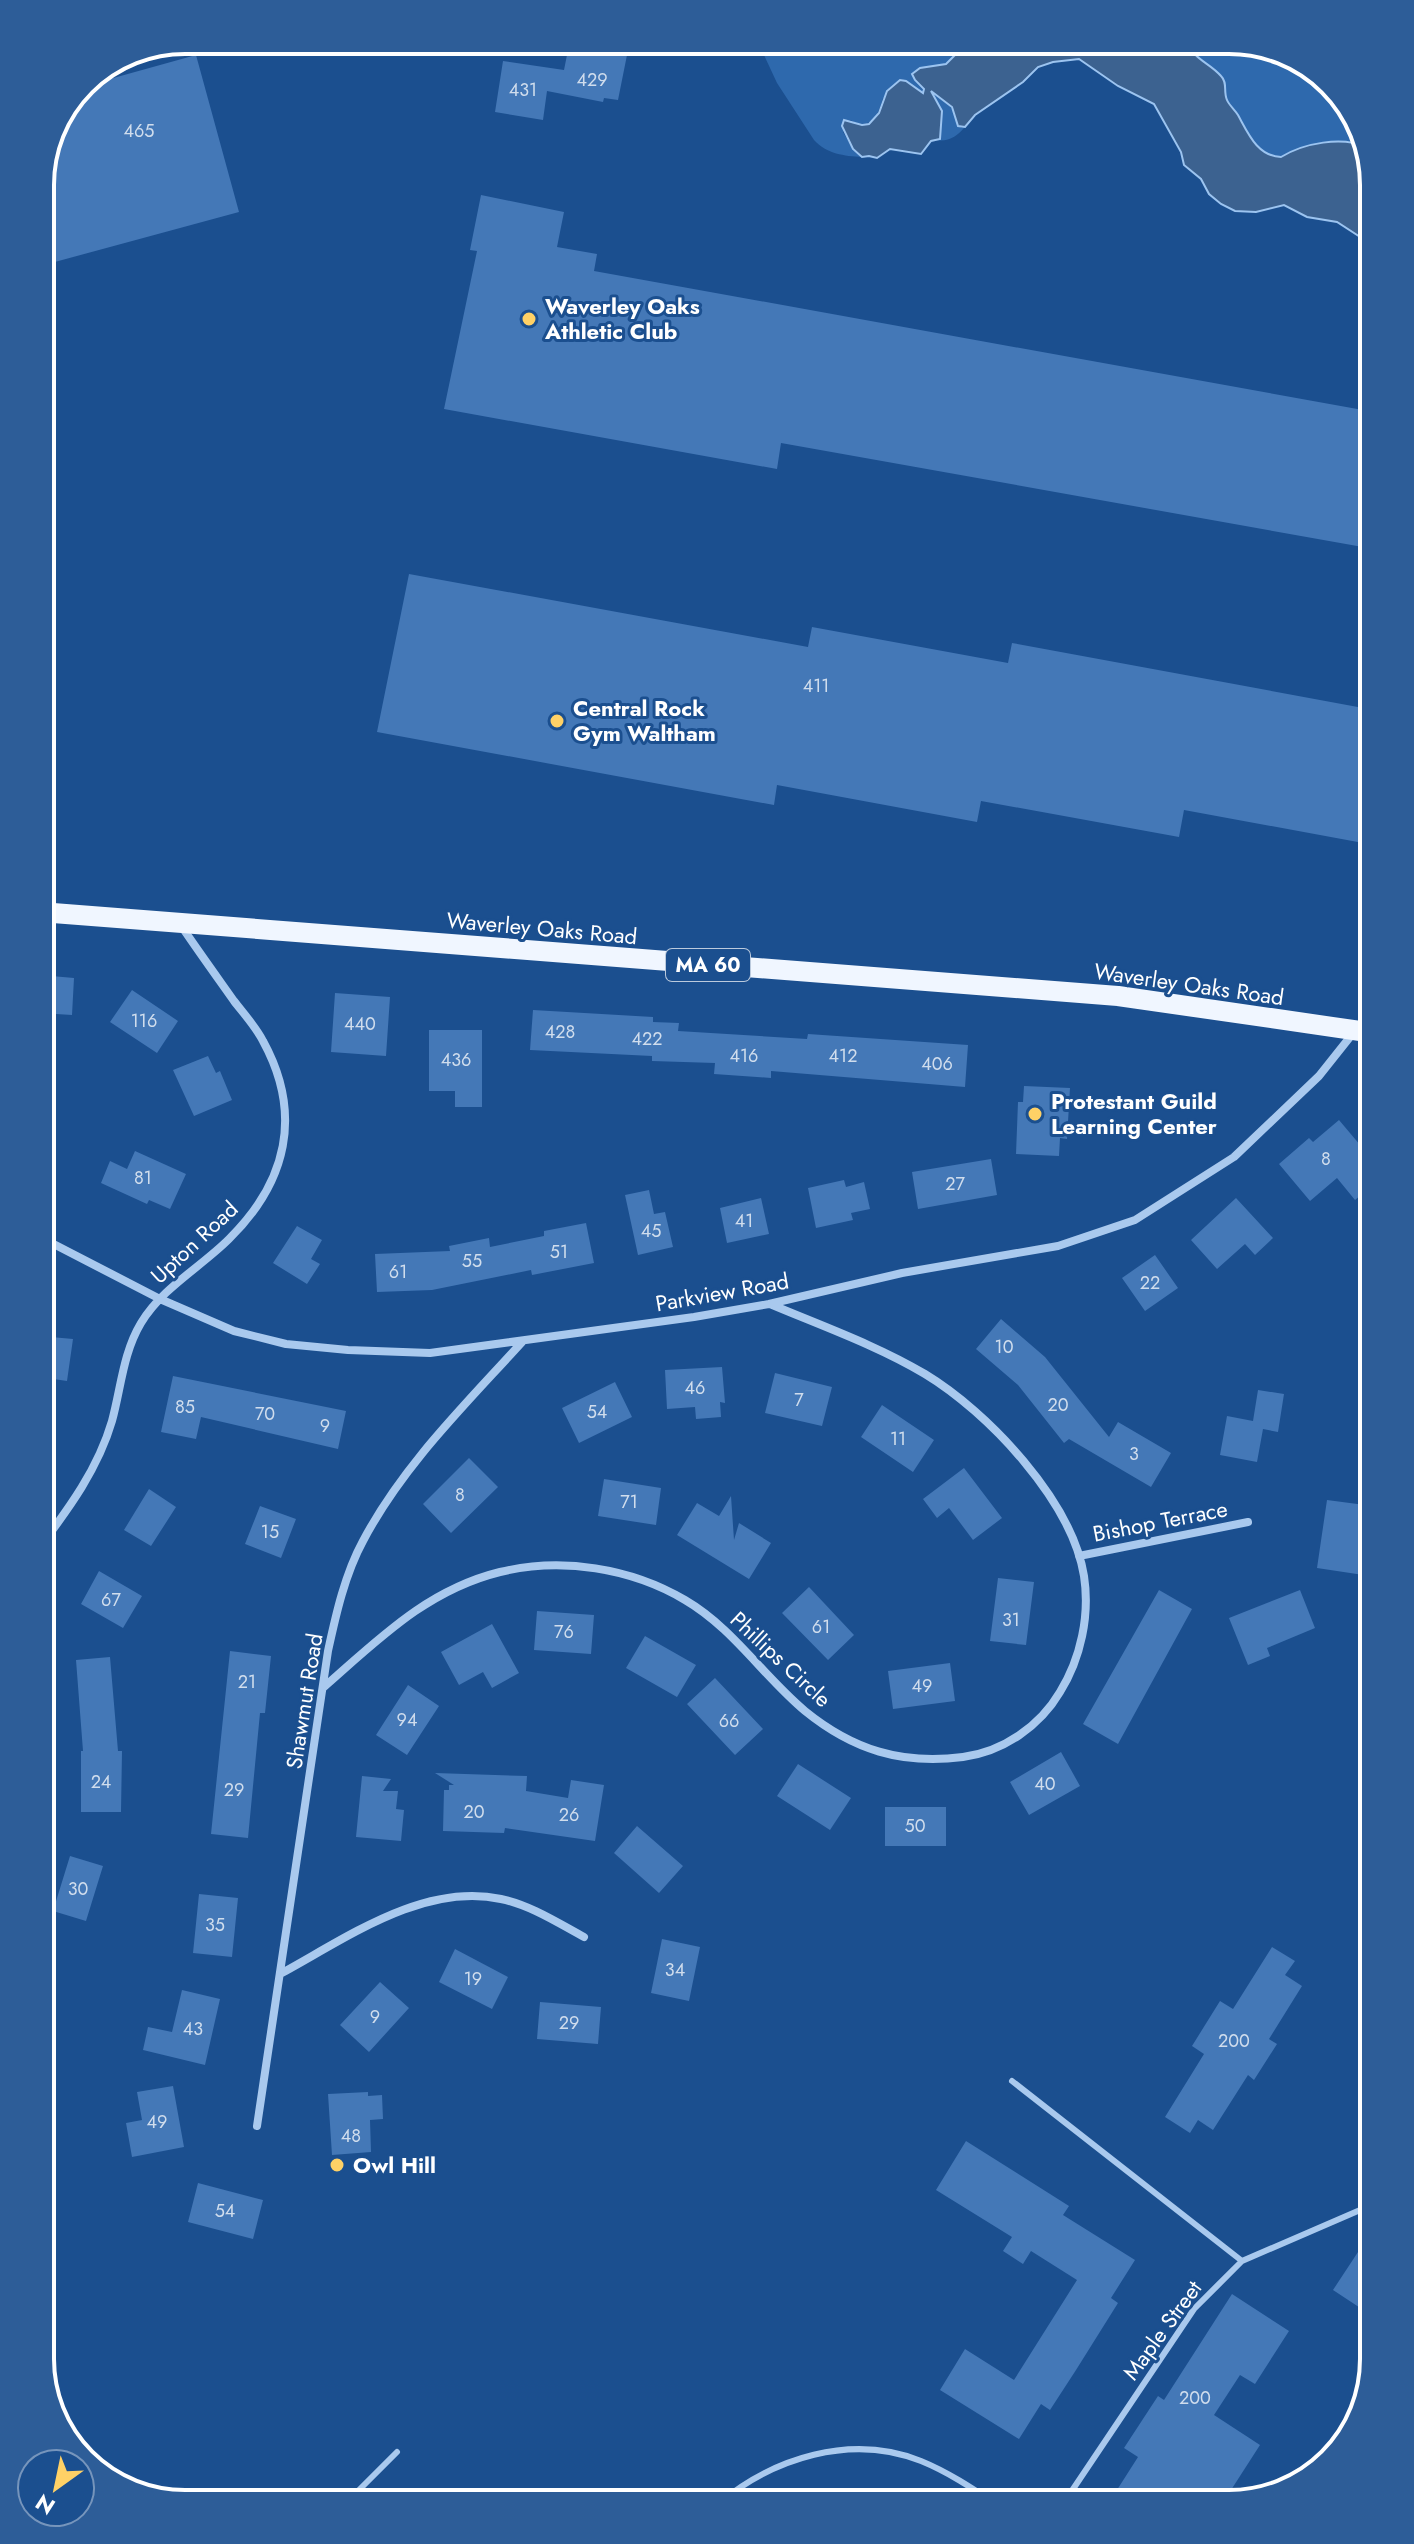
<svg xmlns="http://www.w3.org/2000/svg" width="1414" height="2544" font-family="Jost,sans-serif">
  <rect width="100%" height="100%" fill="#1b4f8f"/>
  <!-- green -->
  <path fill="#2e69ad" d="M757 40H970L946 64 920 68 914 80 925 92 883 98C878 116 871 131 850 120L843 132 853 149 862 157C844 156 827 154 814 140L777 83Z
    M1187 40H1239L1317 70 1363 129 1366 147C1342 136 1304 143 1281 157 1257 157 1248 133 1238 115 1235 110 1229 105 1227 100 1223 91 1228 83 1221 76 1209 62 1193 60 1187 40Z
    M930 91C947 98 955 111 961 128L965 127C957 136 949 142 936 140L940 139 942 111Z"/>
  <!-- water -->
  <path fill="#3c6290" stroke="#9cc4f0" stroke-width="2" d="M970 40H1187C1193 60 1209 62 1221 76 1228 83 1223 91 1227 100 1229 105 1235 110 1238 115 1248 133 1257 156 1281 157 1304 143 1342 136 1366 147L1374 185V246L1337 222 1307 217 1284 205 1256 212 1235 211 1221 204 1209 194 1201 179 1184 165 1181 152 1154 104 1118 86 1079 59 1053 62 1038 67 1023 82 975 115 965 127 958 126 952 107 931 91 942 111 940 139 931 141 921 154 890 149 877 158 869 156 862 157 853 149 842 126 844 120 862 125 869 124 879 113 887 91 900 80 906 81 923 93 924 89 915 80 912 74 920 68 946 64Z"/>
  <!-- building -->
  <path fill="#4478b7" d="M570 40H630L618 100 604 98 603 102 547 91 543 120 495 112 503 61 564 70Z
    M196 55 239 212 40 266V176L81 87Z
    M481 195 564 212 557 247 597 254 594 271 1374 412V549L781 443 777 469 444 409 477 251 470 250Z
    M409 574 808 647 812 627 1008 663 1012 643 1374 710V845L1184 810 1179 837 981 801 977 822 777 785 774 805 377 732Z
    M40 975 74 978 72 1015 40 1013Z
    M132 990 178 1021 157 1053 110 1022Z
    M335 993 390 997 386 1056 331 1052Z
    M533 1010 653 1017V1022L679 1023 678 1031 807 1039 808 1034 968 1045 965 1087 771 1071V1078L714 1074 715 1063 652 1061V1056L530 1050Z
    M429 1030H482V1107H455V1091H429Z
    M208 1056 216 1073 220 1071 232 1100 194 1116 173 1070Z
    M1024 1086 1070 1088 1067 1139 1060 1138 1059 1156 1016 1154 1018 1102H1023Z
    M1339 1120 1366 1152 1363 1155 1374 1167V1184L1355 1200 1337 1178 1310 1201 1279 1164 1309 1138 1313 1142Z
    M135 1151 186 1174 170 1209 149 1200 147 1204 101 1183 110 1161 127 1169Z
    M991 1159 997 1195 918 1209 912 1172Z
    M844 1180 846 1187 864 1182 870 1209 851 1213 853 1220 816 1228 808 1188Z
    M649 1190 654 1214 665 1212 673 1247 638 1255 625 1195Z
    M761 1198 769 1234 727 1243 720 1208Z
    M1236 1198 1273 1238 1255 1255 1245 1244 1217 1269 1191 1240Z
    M586 1223 594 1263 532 1275 531 1270 432 1290 377 1292 375 1254 450 1251 449 1246 489 1238 490 1247 544 1236V1231Z
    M297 1226 322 1240 311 1259 320 1264 307 1284 273 1263Z
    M1155 1255 1178 1288 1145 1311 1122 1278Z
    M1001 1319 1045 1357 1109 1437 1118 1422 1171 1453 1151 1487 1069 1439 1064 1443 1018 1385 976 1349Z
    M40 1336 73 1339 67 1381 40 1377Z
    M722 1367 725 1403 720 1402 721 1417 696 1419 695 1407 667 1409 665 1370Z
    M775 1373 832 1387 822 1426 765 1413Z
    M173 1376 346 1411 338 1449 201 1417 196 1439 161 1432Z
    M615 1382 632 1417 579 1443 562 1408Z
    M1258 1390 1284 1394 1278 1432 1263 1429 1257 1462 1220 1455 1227 1416 1253 1421Z
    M882 1405 934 1440 913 1472 861 1437Z
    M469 1458 498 1487 451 1533 423 1504Z
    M964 1468 1002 1518 973 1540 949 1508 937 1518 923 1499Z
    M604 1479 661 1488 656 1525 598 1516Z
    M149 1489 176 1507 151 1546 124 1530Z
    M731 1496 734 1540 739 1523 771 1543 749 1579 677 1535 697 1503 719 1516Z
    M1327 1500 1365 1505 1358 1549 1374 1552 1370 1576 1317 1568Z
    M260 1506 296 1519 281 1558 245 1544Z
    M99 1571 142 1596 123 1628 81 1604Z
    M998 1578 1034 1582 1026 1645 990 1641Z
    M809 1587 854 1635 828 1660 782 1613Z
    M1159 1590 1192 1609 1118 1744 1083 1724Z
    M1300 1590 1315 1628 1267 1648 1270 1656 1248 1665 1229 1618Z
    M537 1611 594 1615 591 1654 534 1650Z
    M492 1624 519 1673 492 1688 483 1672 459 1685 441 1652Z
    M645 1636 696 1665 677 1697 626 1668Z
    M230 1651 271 1656 265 1713H260L248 1838 211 1834Z
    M110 1657 118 1751H122L121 1812H81V1751H83L76 1660Z
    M950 1663 955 1701 893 1709 888 1671Z
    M715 1678 763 1729 735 1755 687 1704Z
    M408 1685 439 1706 407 1755 376 1735Z
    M1061 1752 1080 1786 1029 1815 1010 1782Z
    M798 1764 851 1798 830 1830 777 1796Z
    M435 1773 527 1776 526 1791 568 1798 571 1780 604 1785 595 1841 505 1828 504 1833 443 1831 444 1790H449V1785H454Z
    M362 1776 391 1779 383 1791H398L396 1809 404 1810 401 1841 356 1837Z
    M885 1807H946V1846H885Z
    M637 1826 683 1866 659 1893 614 1853Z
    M70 1856 103 1866 86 1921 53 1911Z
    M199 1894 238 1898 232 1957 193 1953Z
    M662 1939 700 1947 689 2001 651 1993Z
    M1272 1947 1295 1961 1285 1975 1302 1986 1269 2039 1277 2044 1254 2080 1248 2075 1213 2130 1198 2120 1190 2133 1165 2117 1204 2054 1192 2046 1220 2001 1233 2009Z
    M455 1949 508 1977 492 2009 439 1982Z
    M380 1982 409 2008 369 2052 340 2025Z
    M182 1990 220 1999 205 2065 143 2050 148 2027 172 2032Z
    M540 2002 601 2007 598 2044 537 2039Z
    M173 2086 184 2147 132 2157 126 2123 142 2120 137 2092Z
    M368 2092V2096L382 2095 383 2119 370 2120 371 2152 332 2155 328 2094Z
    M966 2141 1069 2206 1063 2215 1135 2260 1111 2298 1118 2303 1076 2370 1050 2410 1041 2404 1019 2439 940 2390 965 2349 1014 2380 1077 2280 1031 2251 1023 2264 1003 2251 1012 2237 936 2190Z
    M198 2183 263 2200 253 2239 188 2222Z
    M1358 2252 1374 2262V2317L1333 2290Z
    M1232 2294 1289 2331 1255 2384 1240 2375 1214 2415 1260 2445 1222 2504H1108L1138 2457 1124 2448 1158 2396 1164 2400Z"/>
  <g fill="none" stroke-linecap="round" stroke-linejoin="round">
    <!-- lane -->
    <path stroke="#a9c9ee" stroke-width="6" d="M1012 2081 1242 2261
      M345 2504 397 2452
      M718 2504C773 2458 851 2433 921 2461 948 2472 972 2488 996 2504
      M1063 2504 1194 2309 1242 2261 1374 2204"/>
    <!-- street -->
    <path stroke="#a9c9ee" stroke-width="8" d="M40 1237 160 1299 234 1331 286 1344 348 1350 430 1353 694 1317 769 1304 902 1273 1058 1246 1135 1220 1234 1157 1319 1076 1354 1032
      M40 1547C69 1508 98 1469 112 1421 121 1388 123 1353 141 1323 162 1288 201 1267 229 1239 287 1182 303 1114 263 1041 256 1027 244 1014 234 1001 217 977 199 952 182 927
      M1079 1556 1248 1522
      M324 1687C379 1639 427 1590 500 1572 562 1557 631 1568 685 1600 733 1628 763 1676 805 1711 853 1750 902 1765 963 1757 1003 1752 1040 1726 1060 1692 1081 1658 1090 1615 1084 1576 1072 1501 988 1412 925 1374 876 1345 822 1326 770 1304
      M280 1974C345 1939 423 1882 501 1899 530 1905 558 1923 584 1937
      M257 2126 328 1651C336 1614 345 1574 363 1541 403 1465 466 1404 523 1341"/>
    <!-- primary -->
    <path stroke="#f0f6ff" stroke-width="20" d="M40 912 1118 996 1374 1033"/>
  </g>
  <!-- markers -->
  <g fill="#ffd166" stroke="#1b4f8f" stroke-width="3">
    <circle cx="529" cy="319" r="8"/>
    <circle cx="557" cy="721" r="8"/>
    <circle cx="1035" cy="1114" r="8"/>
    <circle cx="337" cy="2165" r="8"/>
  </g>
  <g text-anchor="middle" stroke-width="6" stroke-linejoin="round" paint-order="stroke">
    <!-- number labels -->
    <g font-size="18" fill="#d0dded">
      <text x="592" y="86">429</text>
      <text x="523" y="96">431</text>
      <text x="139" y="137">465</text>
      <text x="816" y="692">411</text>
      <text x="144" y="1027">116</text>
      <text x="360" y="1030">440</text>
      <text x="560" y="1038">428</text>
      <text x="647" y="1045">422</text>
      <text x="744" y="1062">416</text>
      <text x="843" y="1062">412</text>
      <text x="456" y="1066">436</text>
      <text x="937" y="1070">406</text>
      <text x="1326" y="1165">8</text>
      <text x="143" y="1184">81</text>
      <text x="955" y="1190">27</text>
      <text x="744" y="1227">41</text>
      <text x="651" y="1237">45</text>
      <text x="559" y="1258">51</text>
      <text x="472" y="1267">55</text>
      <text x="398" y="1278">61</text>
      <text x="1150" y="1289">22</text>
      <text x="1004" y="1353">10</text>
      <text x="695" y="1394">46</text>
      <text x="799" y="1406">7</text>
      <text x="1058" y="1411">20</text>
      <text x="185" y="1413">85</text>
      <text x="597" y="1418">54</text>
      <text x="265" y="1420">70</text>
      <text x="325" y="1432">9</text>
      <text x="898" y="1445">11</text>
      <text x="1134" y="1460">3</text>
      <text x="460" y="1501">8</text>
      <text x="629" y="1508">71</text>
      <text x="270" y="1538">15</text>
      <text x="111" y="1606">67</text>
      <text x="1011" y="1626">31</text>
      <text x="821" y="1633">61</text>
      <text x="564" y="1638">76</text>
      <text x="247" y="1688">21</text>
      <text x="922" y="1692">49</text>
      <text x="407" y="1726">94</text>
      <text x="729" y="1727">66</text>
      <text x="101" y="1788">24</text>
      <text x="1045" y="1790">40</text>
      <text x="234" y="1796">29</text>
      <text x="474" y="1818">20</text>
      <text x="569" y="1821">26</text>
      <text x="915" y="1832">50</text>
      <text x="78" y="1895">30</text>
      <text x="215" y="1931">35</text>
      <text x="675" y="1976">34</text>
      <text x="473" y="1985">19</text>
      <text x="375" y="2023">9</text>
      <text x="569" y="2029">29</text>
      <text x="193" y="2035">43</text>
      <text x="1234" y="2047">200</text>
      <text x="157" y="2128">49</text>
      <text x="351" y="2142">48</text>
      <text x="225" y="2217">54</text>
      <text x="1195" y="2404">200</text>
    </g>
    <!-- shield labels -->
    <rect fill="#1b4f8f" stroke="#bbcadd" stroke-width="2" x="666" y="949" width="84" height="32" rx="6"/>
    <g font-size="20" font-weight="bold" fill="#fff">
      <text x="708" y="972">MA 60</text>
    </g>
    <!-- poi labels -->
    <g font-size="22" font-weight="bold" fill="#fff" stroke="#1b4f8f" text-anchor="start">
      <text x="545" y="314">Waverley Oaks<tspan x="545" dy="25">Athletic Club</tspan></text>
      <text x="573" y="716">Central Rock<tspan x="573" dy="25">Gym Waltham</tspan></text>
      <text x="1051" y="1109">Protestant Guild<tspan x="1051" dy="25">Learning Center</tspan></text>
      <text x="353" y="2173">Owl Hill</text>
    </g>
    <!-- street labels -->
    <g font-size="22" fill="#fff" stroke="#1b4f8f">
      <text transform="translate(542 928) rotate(5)" y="8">Waverley Oaks Road</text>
      <text transform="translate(1189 984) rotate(8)" y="8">Waverley Oaks Road</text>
      <text transform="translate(194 1242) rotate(-43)" y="8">Upton Road</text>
      <text transform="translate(722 1292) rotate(-10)" y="8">Parkview Road</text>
      <text transform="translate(1160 1521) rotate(-11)" y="8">Bishop Terrace</text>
      <text transform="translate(781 1659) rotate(43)" y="8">Phillips Circle</text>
      <text transform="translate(304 1701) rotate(-81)" y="8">Shawmut Road</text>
      <text transform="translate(1162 2330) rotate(-54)" y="8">Maple Street</text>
    </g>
  </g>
  <!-- crop -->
  <path d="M0 0H1414V2544H0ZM185 54H1229A131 131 0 0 1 1360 185V2359A131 131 0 0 1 1229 2490H185A131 131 0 0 1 54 2359V185A131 131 0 0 1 185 54Z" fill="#2d5d98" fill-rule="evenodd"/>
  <path fill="none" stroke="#fff" stroke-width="4" d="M185 54H1229A131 131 0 0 1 1360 185V2359A131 131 0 0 1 1229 2490H185A131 131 0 0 1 54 2359V185A131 131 0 0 1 185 54Z"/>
  <!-- north arrow -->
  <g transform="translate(56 2488) rotate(213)"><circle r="38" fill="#1b4f8f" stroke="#7695bc" stroke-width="2"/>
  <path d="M0-6L14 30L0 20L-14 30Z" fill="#ffd166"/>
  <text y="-12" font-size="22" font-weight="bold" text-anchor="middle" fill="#ffffff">N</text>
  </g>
</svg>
